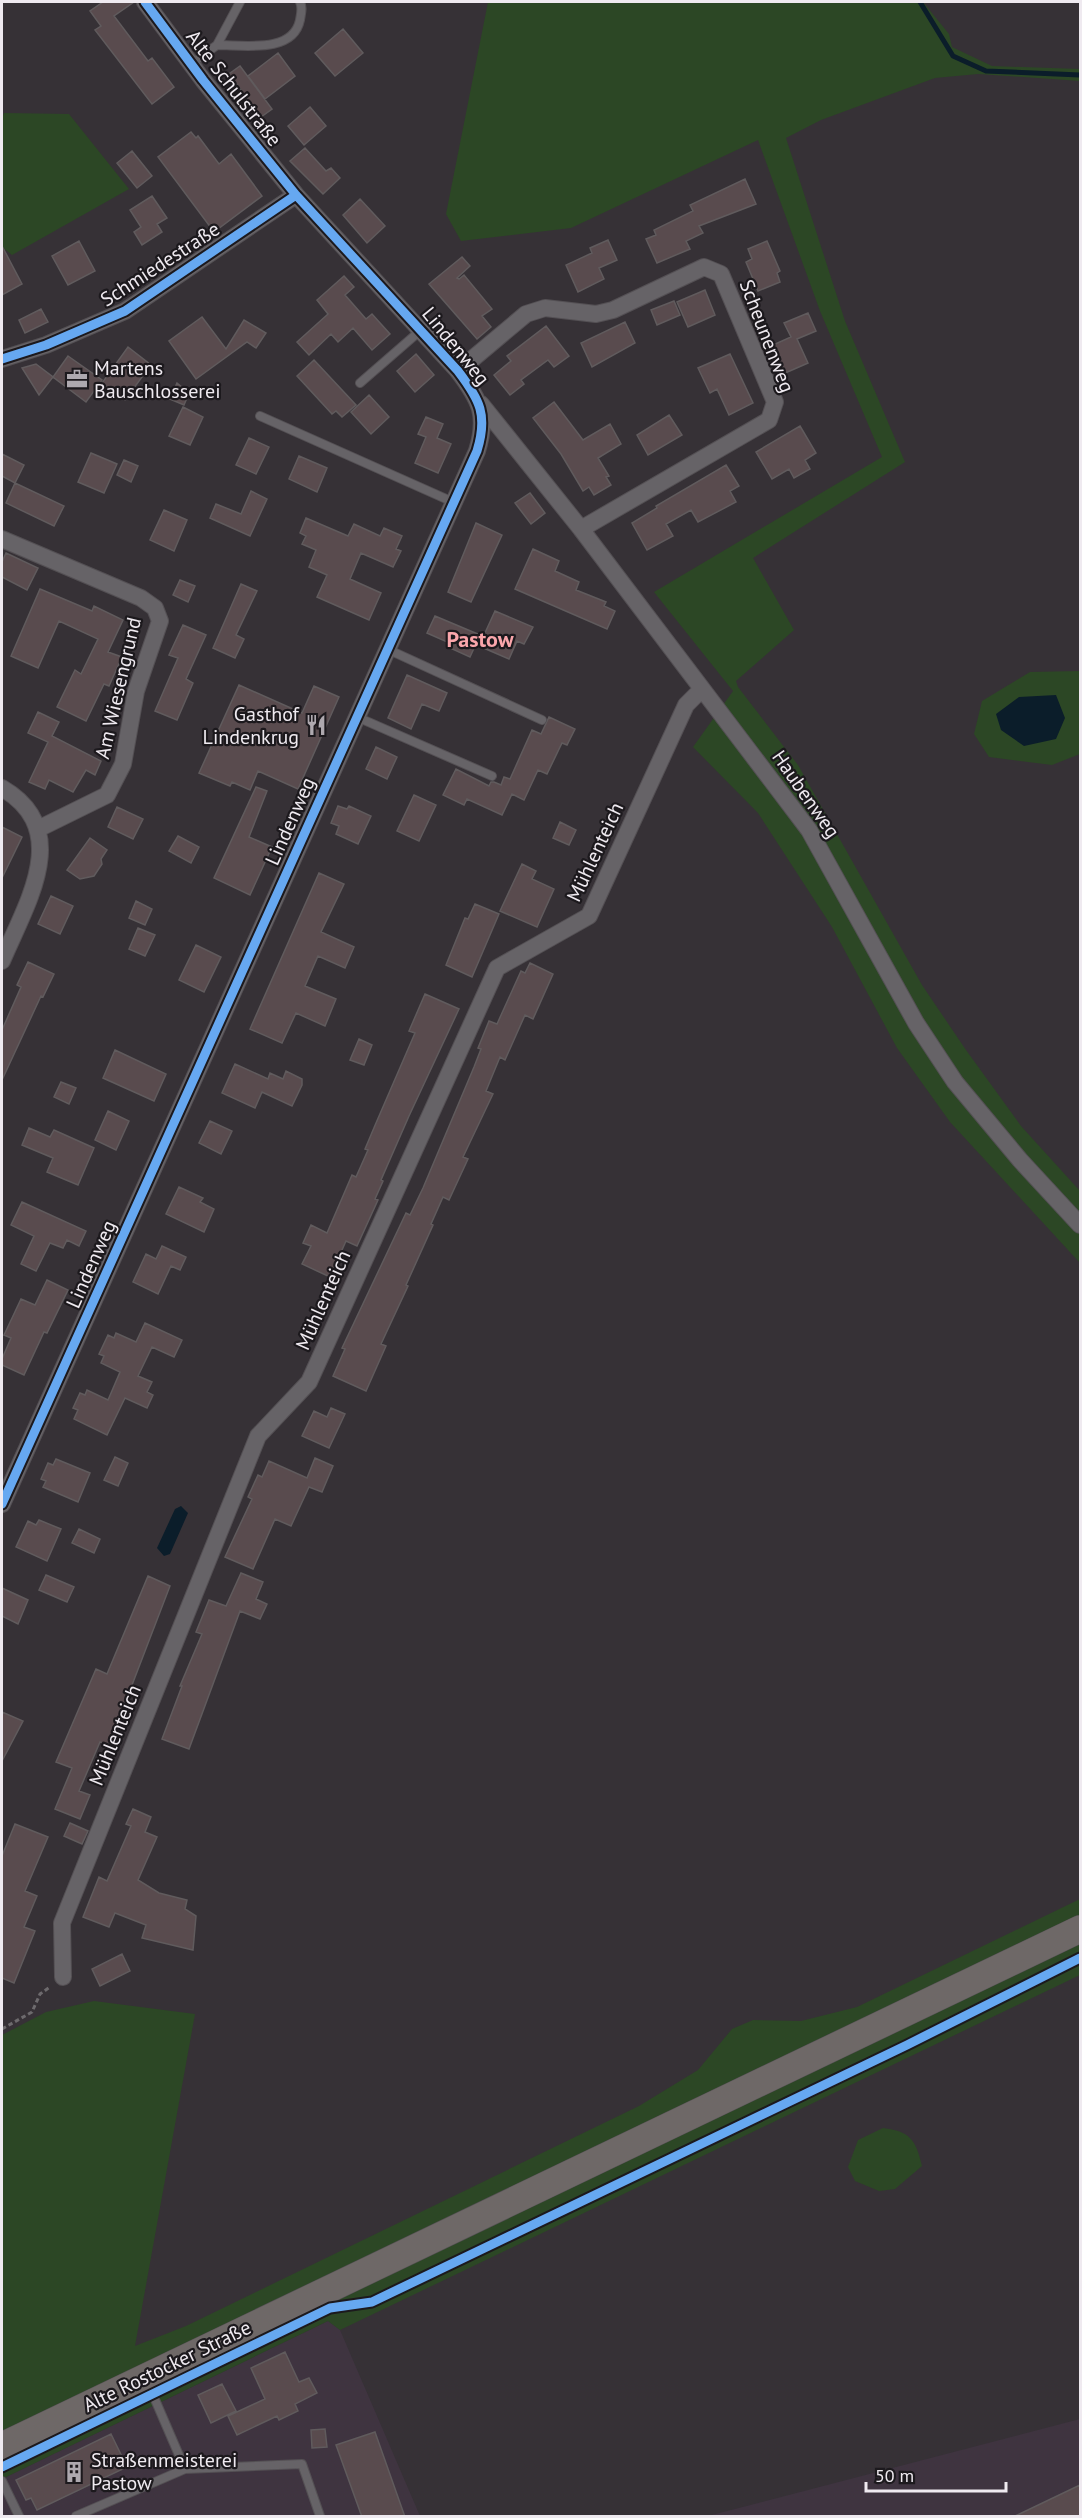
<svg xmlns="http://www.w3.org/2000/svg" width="1082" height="2518" font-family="'PT Sans',sans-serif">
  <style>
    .built { fill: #3f3440 }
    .green { fill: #2c4725 }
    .water { fill: #0b1d2a }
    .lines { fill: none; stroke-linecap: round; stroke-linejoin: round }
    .stream { stroke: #0b1d2a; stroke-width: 5 }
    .building { fill: #594b4e; stroke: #605b5d; stroke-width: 1.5 }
    .service-casing { stroke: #545054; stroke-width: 10 }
    .minor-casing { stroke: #545054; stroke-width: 18 }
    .primary-casing { stroke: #545054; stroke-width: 28 }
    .path { stroke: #6d6a6d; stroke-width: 3; stroke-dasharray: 4.5 3; stroke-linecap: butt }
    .service { stroke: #666367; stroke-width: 8 }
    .minor { stroke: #666367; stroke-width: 16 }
    .primary { stroke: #6e6867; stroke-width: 27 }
    .cycleway-casing { stroke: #1c191d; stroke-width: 13 }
    .cycleway { stroke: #66a8f1; stroke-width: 9 }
    .labels { text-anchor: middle; stroke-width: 4.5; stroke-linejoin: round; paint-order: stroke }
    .street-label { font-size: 20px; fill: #efeaf0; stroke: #1c191d }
    .poi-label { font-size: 20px; fill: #efeaf0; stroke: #1c191d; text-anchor: start }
    .quarter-label { font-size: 22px; font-weight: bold; fill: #faa6ab; stroke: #1c191d }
  </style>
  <rect width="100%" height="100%" fill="#363136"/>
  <path class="built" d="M328,2321L340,2330L420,2516H2V2479Z
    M1080,2419V2516H708Z"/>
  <path class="green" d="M488,2H923L949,34L952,47L992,66L1080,69V81L978,74L935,78L821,120L786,138L845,321L905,462L753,558L794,630L736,681L738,687L798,765L922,985L966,1050L1021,1126L1080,1191V1263L950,1122L897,1048L832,927L758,813L693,747L733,691L654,592L882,457L820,311L758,140L571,228L461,241L446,214Z
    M4,113L69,114L129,189L12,255L2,247V118Z
    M1080,671V754L1052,765L989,757L974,734L982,701L1030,672Z
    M1080,1899V1975L340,2330L328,2321L2,2479V2035L46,2012L94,2001L195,2014L135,2346L186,2326L639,2106L698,2070L732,2029L753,2020L801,2021L857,2007Z
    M883,2128C910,2131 916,2140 922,2166L895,2189L879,2191L855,2181L848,2167L858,2140Z"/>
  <path class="water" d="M1056,695L1065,718L1056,739L1024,746L1001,730L996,714L1019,697Z
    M181,1506L188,1513L170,1554L164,1556L157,1548L175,1509Z"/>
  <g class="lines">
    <path class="stream" d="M920,2L953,56L986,71L1080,75"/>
  </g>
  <path class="building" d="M103,2H134L114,16L148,61L152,58L174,87L152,104L95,30L101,26L90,11Z
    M343,29L363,53L335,76L315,53Z
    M278,53L295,76L265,99L248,76Z
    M240,66L272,109L261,117L229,74Z
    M310,107L326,126L304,145L288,126Z
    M191,132L196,138L198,136L219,164L231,154L262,196L214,232L158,157Z
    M305,148L326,171L331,168L340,178L323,194L290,161Z
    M132,151L152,176L137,188L117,163Z
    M745,179L756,204L699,226L703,233L686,241L690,249L657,263L646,239L656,235L654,230L693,211L690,205Z
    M152,196L167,218L157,224L162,232L142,245L134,232L141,227L130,210Z
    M360,199L385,226L367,243L343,215Z
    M608,240L617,260L599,268L604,279L578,292L566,265L592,253L590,248Z
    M79,241L95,271L68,285L52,256Z
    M767,241L780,271L777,273L780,282L758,291L746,262L752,259L748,249Z
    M2,246L22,284L2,295Z
    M462,257L470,266L457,278L459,279L464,275L492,309L482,316L491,327L477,339L429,284Z
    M344,276L354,287L345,295L366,319L372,314L390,334L372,350L353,328L338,342L331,334L309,355L297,342L328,314L317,300Z
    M705,290L715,315L688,327L677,302Z
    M674,301L680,315L657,325L651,310Z
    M41,309L48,322L25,333L19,320Z
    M808,313L816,331L797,339L808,363L783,374L771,346L791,337L784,323Z
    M202,317L226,349L244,320L266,333L256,348L247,342L196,379L169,341Z
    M625,322L635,343L592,367L581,343Z
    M546,326L569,356L554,367L548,360L521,380L524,384L510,395L494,375L511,361L507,356Z
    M128,347L151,365L125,400L102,383Z
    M416,354L434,375L415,392L397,371Z
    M730,354L753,403L729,415L717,389L710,393L698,368Z
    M68,356L102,380L86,402L53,377Z
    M314,360L356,405L342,417L336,411L332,414L297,376Z
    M36,364L53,377L39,395L22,368Z
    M177,383L189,393L184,405L170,399Z
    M369,395L389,417L371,434L351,412Z
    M554,402L583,440L610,424L621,444L598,458L609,476L606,477L611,485L594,495L589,487L583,491L561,454L533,418Z
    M183,407L203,417L190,445L169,436Z
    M669,415L682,435L648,455L637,435Z
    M426,417L443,424L437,438L451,444L438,473L415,463L426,437L418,434Z
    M800,426L816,453L805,460L810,469L794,478L789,469L772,479L756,452Z
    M249,438L269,447L256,474L236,465Z
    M91,453L117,464L104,493L78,482Z
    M2,454L24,465L15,483L2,476Z
    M299,456L327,468L317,492L289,479Z
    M124,460L138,466L131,482L117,475Z
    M726,465L739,486L730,491L736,502L698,522L691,510L666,524L673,536L647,550L632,523L657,508L656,506Z
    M15,483L64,506L54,526L6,503Z
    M251,491L267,499L250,536L210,518L216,504L241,514Z
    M530,493L545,513L531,524L515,503Z
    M164,510L187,520L174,551L150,540Z
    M306,518L348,536L354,524L380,536L384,528L402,536L396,549L401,551L393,567L361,553L350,579L381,593L369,620L317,597L327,575L309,567L316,550L302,544L306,536L300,533Z
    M476,523L502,535L471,602L448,592Z
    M533,549L559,561L555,571L579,582L576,590L606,602L604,606L615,611L607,629L515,589Z
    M6,553L38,568L27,590L2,577V562Z
    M180,580L195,586L188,602L173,595Z
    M241,584L257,591L236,635L244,639L235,658L213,648Z
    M40,589L92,611L94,606L123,620L108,652L122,657L109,686L104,684L86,721L57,707L75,670L81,674L98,639L59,621L38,668L11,656Z
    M495,611L533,627L524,644L517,641L509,659L479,646Z
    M435,616L480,635L470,657L450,648L452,644L427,633Z
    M183,625L206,635L186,679L193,683L177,720L155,711L178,658L169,655Z
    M407,675L447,693L439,711L422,704L411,729L388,718Z
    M239,685L302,713L314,686L339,697L298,789L258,771L250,790L232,782L230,786L199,773Z
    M38,712L59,722L52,736L101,761L95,775L86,770L73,792L49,780L45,789L29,782L48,742L28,733Z
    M549,717L575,729L567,745L562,743L547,774L538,770L524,800L512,794L502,815L467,799L464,805L443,795L456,769L489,786L491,782H494L501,785L504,777L510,779L532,730L541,734Z
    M376,747L397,757L387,779L366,769Z
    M256,787L267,791L249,837L272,847L250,895L214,878Z
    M414,795L436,805L419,841L397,831Z
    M338,806L347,809L349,806L371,816L358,844L336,834L339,826L331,823Z
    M117,807L143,819L133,839L108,827Z
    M560,822L576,830L569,845L553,838Z
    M2,827L22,837L2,878Z
    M178,836L199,847L191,863L169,851Z
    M90,838L107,850L101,859L102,864L94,876L80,879L67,870Z
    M522,864L536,871L532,879L554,889L537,927L500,911Z
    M319,873L344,884L321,932L354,947L345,968L318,956L305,986L336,999L325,1026L296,1013L282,1043L250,1029Z
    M51,896L73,906L60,934L38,924Z
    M136,901L152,909L145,925L129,918Z
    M475,904L499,914L472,977L446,965L465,918L468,919Z
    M138,928L155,935L145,956L129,949Z
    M196,945L221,957L204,992L179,980Z
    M28,962L54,974L43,997L41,996L2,1080V1030L21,987L17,985Z
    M530,963L553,974L533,1019L525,1015L505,1060L500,1057L486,1091L493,1094L463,1157L468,1159L449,1200L443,1197L431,1224L433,1225L406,1285L408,1286L381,1344L386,1346L366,1391L333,1376L345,1349L342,1348L406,1213L410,1215L423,1188L474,1067L481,1049L478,1048L489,1021L497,1024L521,971L525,973Z
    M425,994L459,1009L409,1116L381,1180L383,1181L375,1199L378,1200L357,1246L346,1241L330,1277L302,1264L311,1246L303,1243L311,1225L327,1233L352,1175L356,1177L368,1150L365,1149L376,1123L415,1033L409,1031Z
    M359,1039L372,1045L364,1065L350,1060Z
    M115,1050L166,1074L154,1101L103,1078Z
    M235,1064L268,1079L270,1073L283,1079L286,1071L302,1079V1085L292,1106L262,1092L255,1108L222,1093Z
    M61,1082L76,1088L69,1104L54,1097Z
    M108,1111L129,1121L116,1150L95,1140Z
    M210,1121L232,1131L221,1154L199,1143Z
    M29,1128L50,1137L54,1130L94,1148L78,1185L47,1172L53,1158L22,1145Z
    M179,1187L203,1198L200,1202L214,1209L204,1232L166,1214Z
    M22,1202L86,1231L79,1246L67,1240L63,1248L50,1243L36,1271L21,1264L34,1236L11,1225Z
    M162,1246L186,1257L180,1270L171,1266L158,1294L133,1282L146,1254L156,1259Z
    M47,1280L68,1290L47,1333L44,1332L24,1375L2,1365V1359L11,1338L4,1335L21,1299L35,1305Z
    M145,1323L182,1340L174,1357L152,1347L138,1376L152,1382L147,1392L153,1395L147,1408L125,1398L107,1435L74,1419L78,1410L73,1408L80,1393L85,1395L87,1390L108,1400L120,1372L101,1363L104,1356L99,1354L108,1335L114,1338L116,1333L136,1342Z
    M331,1408L345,1414L329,1448L302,1436L314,1411L327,1417Z
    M115,1457L128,1463L118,1486L104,1480Z
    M315,1458L333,1466L322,1492L309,1487L291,1526L275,1519L253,1569L225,1557L252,1499L248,1497L258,1475L262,1477L269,1461L307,1478Z
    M56,1459L90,1473L78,1502L43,1487L46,1481L41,1479L48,1463L53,1465Z
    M39,1520L61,1529L47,1561L16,1547L28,1521L36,1525Z
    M79,1529L100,1539L94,1553L72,1543Z
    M241,1573L263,1582L256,1599L267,1604L260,1619L240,1611L189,1749L162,1739L182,1686H180L202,1634L196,1632L209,1600L226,1606Z
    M46,1575L74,1587L67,1602L39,1590Z
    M148,1576L170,1586L109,1745L100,1742L79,1791L90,1795L80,1819L55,1809L72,1768L56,1762L96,1669L107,1674Z
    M2,1588L28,1600L18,1624L2,1616Z
    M2,1712L23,1721L2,1761Z
    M133,1809L151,1817L145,1832L157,1837L138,1880L159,1893L187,1900L185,1909L196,1916L193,1950L142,1938L146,1925L115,1913L109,1927L83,1917L99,1877L107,1881L131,1826L126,1824Z
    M70,1823L88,1831L82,1844L64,1836Z
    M15,1824L48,1837L25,1891L37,1896L24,1927L35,1931L14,1983L2,1978V1856Z
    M122,1954L130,1971L100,1986L92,1969Z
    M285,2352L299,2382L309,2378L317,2393L295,2404L298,2411L279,2420L277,2416L237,2435L228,2416L265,2399L251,2368Z
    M222,2384L236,2411L211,2423L198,2395Z
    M325,2429L327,2447L312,2448L311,2430Z
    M375,2432L405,2517H362L336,2445Z
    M111,2434L127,2467L37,2510L31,2498L26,2500L16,2480Z
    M1080,2485V2517H1013Z"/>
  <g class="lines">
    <defs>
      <path id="service" d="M217,45C243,45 293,54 300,20C301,13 303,8 300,2
        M191,64L217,45L240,2
        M360,383L421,330
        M260,416L453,502
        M387,649L542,720
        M357,717L492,776
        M147,2381L185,2469
        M2,2481L19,2516
        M76,2516L185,2469L302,2464L320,2516"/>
      <path id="minor" d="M2,359L46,345L125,311L296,195
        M458,371L526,314L545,308L596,314L613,310L704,267L721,274L775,402L769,420L581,529
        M481,404L581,529L809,830L916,1023L955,1082L1020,1160L1080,1225
        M2,539L141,598L155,608L160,621L136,691L123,764L107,795L38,829
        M2,788C74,830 26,904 2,961
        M2,1504L477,451C488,415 480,400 458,371L296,195L203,80L145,2
        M63,1977L62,1923L258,1436L309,1382L497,968L589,916L686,705L702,689"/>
      <path id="primary" d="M2,2446L1080,1929"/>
    </defs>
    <use href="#service" class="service-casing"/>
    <use href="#minor" class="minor-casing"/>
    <use href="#primary" class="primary-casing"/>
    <path class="path" d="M2,2029L32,2012L40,1994L50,1987"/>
    <use href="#service" class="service"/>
    <use href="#minor" class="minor"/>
    <use href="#primary" class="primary"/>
    <defs>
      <path id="cycleway" d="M2,359L46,345L125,311L296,195
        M2,1504L477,451C488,415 480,400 458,371L296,195L203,80L145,2
        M2,2467L330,2308L372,2302L907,2045L1080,1958"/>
    </defs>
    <use href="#cycleway" class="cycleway-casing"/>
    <use href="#cycleway" class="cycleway"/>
  </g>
  <defs>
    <symbol id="office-bare" viewBox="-9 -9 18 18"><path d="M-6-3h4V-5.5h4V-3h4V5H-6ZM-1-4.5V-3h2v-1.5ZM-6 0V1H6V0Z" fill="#aea9af" stroke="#1c191d" stroke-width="2.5" paint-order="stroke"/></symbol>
    <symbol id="restaurant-bare" viewBox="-9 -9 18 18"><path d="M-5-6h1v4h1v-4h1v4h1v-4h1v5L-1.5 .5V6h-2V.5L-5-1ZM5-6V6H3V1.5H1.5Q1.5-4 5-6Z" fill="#aea9af" stroke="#1c191d" stroke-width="2.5" paint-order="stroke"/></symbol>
    <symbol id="building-bare" viewBox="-9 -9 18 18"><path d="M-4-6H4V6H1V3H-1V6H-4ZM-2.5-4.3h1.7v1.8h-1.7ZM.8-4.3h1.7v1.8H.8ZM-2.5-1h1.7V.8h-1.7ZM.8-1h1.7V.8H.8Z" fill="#aea9af" stroke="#1c191d" stroke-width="2.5" paint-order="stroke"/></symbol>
  </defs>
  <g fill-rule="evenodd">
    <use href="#office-bare" x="62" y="364" width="30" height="30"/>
    <use href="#restaurant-bare" x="301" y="710" width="30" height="30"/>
    <use href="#building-bare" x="59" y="2457" width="30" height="30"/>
  </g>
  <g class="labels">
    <g class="street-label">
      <text transform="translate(234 88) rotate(52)" y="7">Alte Schulstraße</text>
      <text transform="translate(160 264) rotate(-33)" y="7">Schmiedestraße</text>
      <text transform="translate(767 336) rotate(69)" y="7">Scheunenweg</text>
      <text transform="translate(456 346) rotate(51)" y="7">Lindenweg</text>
      <text transform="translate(118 688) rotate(-77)" y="7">Am Wiesengrund</text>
      <text transform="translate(806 794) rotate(55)" y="7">Haubenweg</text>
      <text transform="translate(290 821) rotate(-66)" y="7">Lindenweg</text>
      <text transform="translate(595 852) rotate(-65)" y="7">Mühlenteich</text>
      <text transform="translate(91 1264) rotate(-66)" y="7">Lindenweg</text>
      <text transform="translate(323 1300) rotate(-66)" y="7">Mühlenteich</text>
      <text transform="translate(115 1735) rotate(-68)" y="7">Mühlenteich</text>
      <text transform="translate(167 2366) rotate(-26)" y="7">Alte Rostocker Straße</text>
    </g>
    <g class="poi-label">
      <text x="94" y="375">Martens<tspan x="94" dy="23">Bauschlosserei</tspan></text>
      <text x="299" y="721" text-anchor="end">Gasthof<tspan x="299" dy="23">Lindenkrug</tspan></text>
      <text x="91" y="2467">Straßenmeisterei<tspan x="91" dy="23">Pastow</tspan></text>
    </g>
    <g class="quarter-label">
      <text x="480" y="647">Pastow</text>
    </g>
  </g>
  <rect width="1082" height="2518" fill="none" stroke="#efeaf0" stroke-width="6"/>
  <path d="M866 2482v9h140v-9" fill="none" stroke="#efeaf0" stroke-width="3"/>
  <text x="875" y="2482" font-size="18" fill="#efeaf0" stroke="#1c191d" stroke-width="4.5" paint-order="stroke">50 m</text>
</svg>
